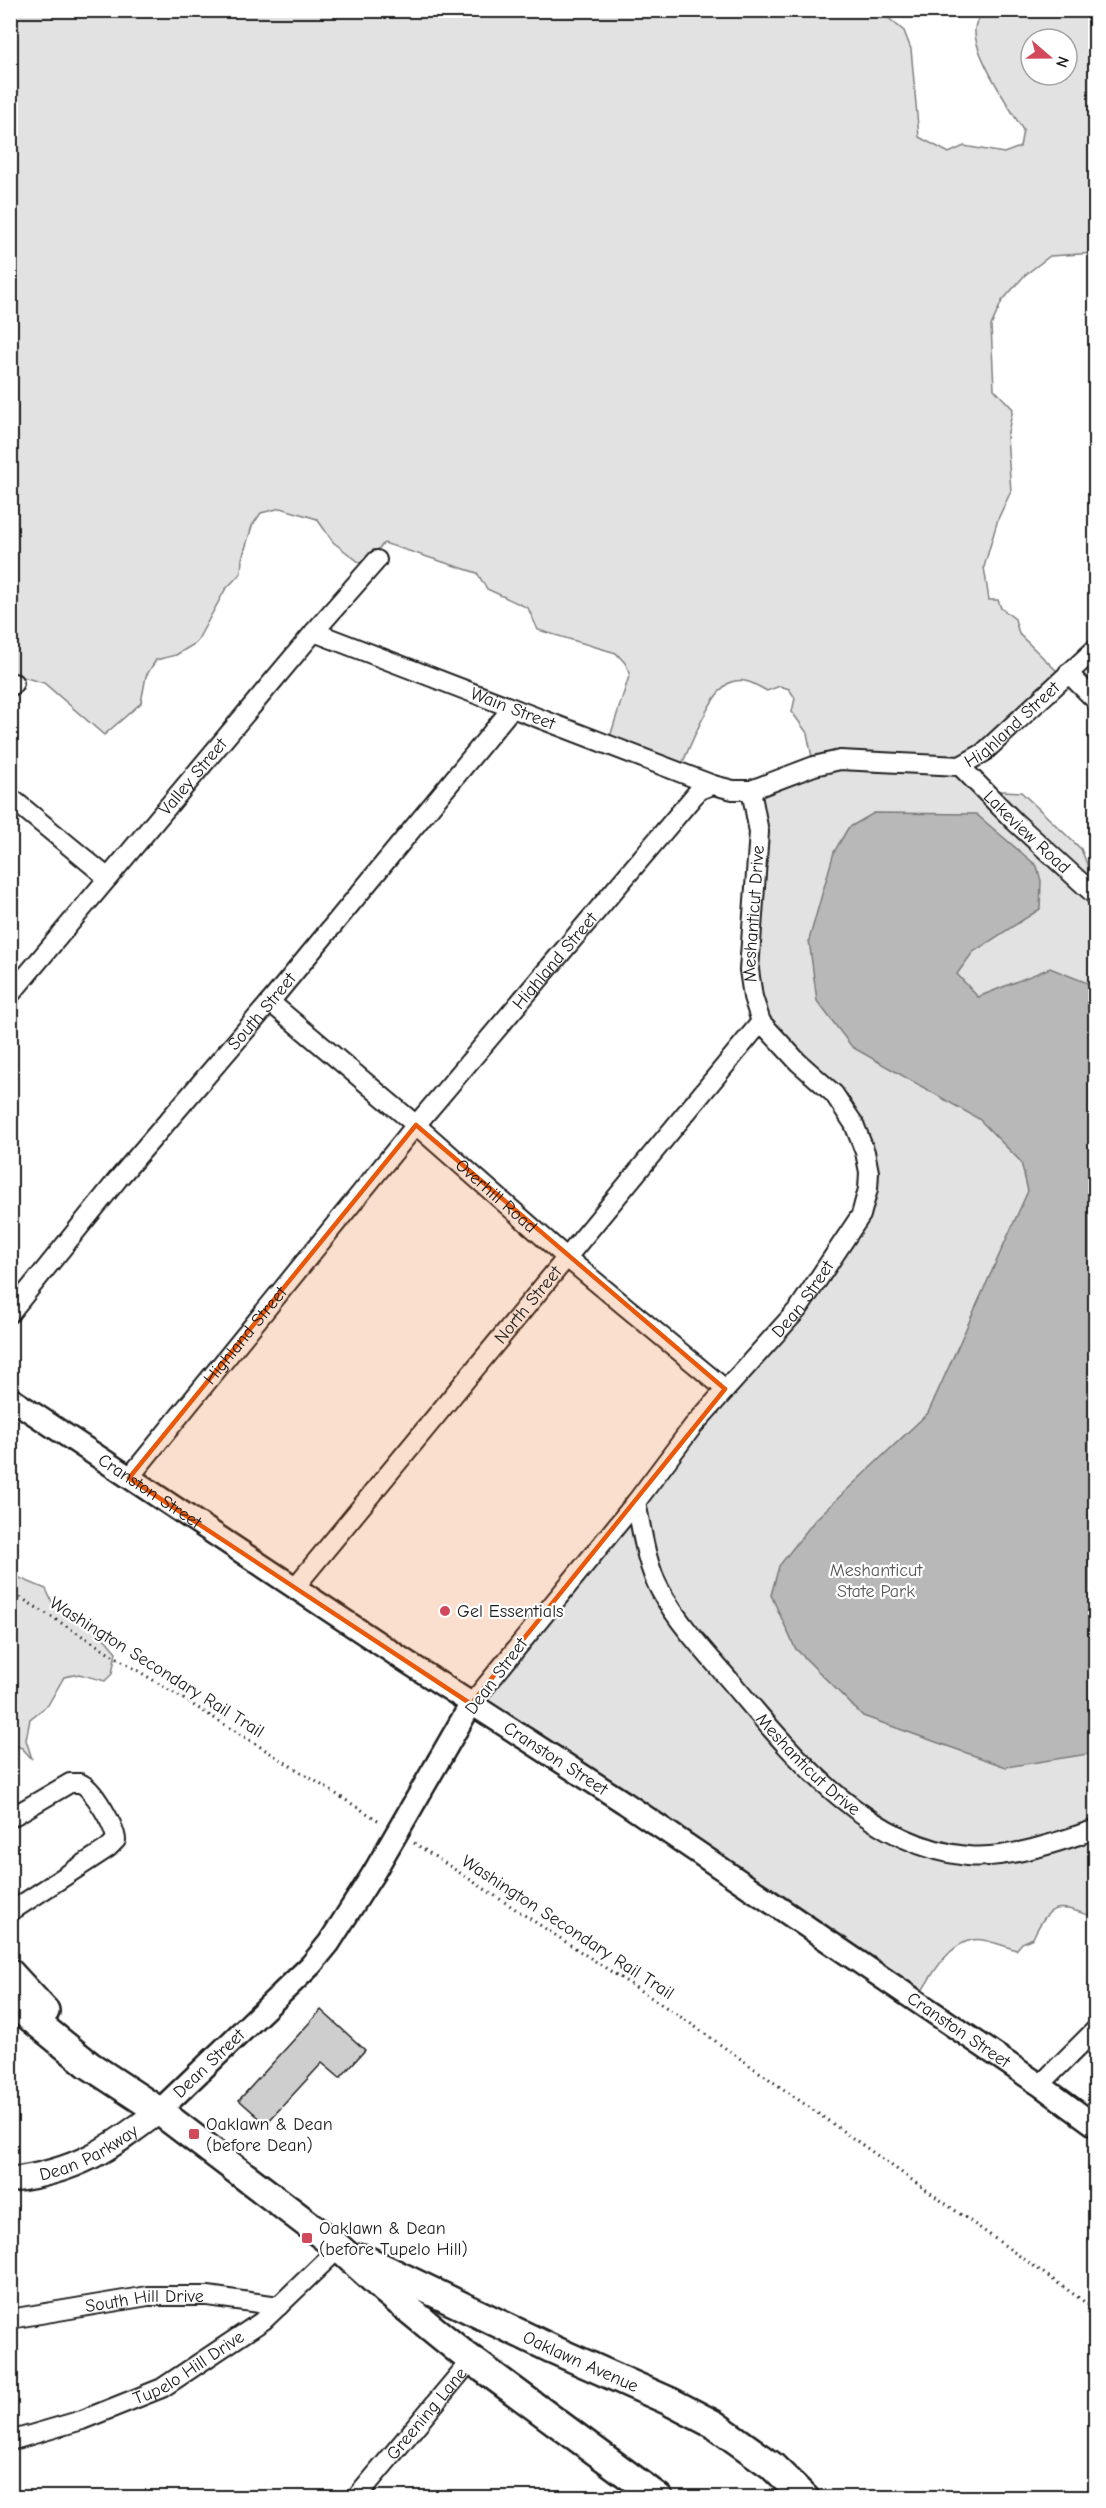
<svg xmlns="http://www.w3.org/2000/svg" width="1106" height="2508" font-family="'Comic Neue',sans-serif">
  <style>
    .green { fill: #e2e2e2; stroke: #7f7f7f; stroke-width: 1.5; fill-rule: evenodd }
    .water { fill: #b8b8b8; stroke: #7a7a7a; stroke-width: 1.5 }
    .building { fill: #cecece; stroke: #1c1c1c; stroke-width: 1.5 }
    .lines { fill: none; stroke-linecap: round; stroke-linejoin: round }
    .minor-casing { stroke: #1c1c1c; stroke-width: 22 }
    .tertiary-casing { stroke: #1c1c1c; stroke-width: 26 }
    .secondary-casing { stroke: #1c1c1c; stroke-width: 28 }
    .primary-casing { stroke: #1c1c1c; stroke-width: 32 }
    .path { stroke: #1c1c1c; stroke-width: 3; stroke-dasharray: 1.5 4.5; stroke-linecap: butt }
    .minor { stroke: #fff; stroke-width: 18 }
    .tertiary { stroke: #fff; stroke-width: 21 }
    .secondary { stroke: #fff; stroke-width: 24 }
    .primary { stroke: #fff; stroke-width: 27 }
    .tertiary-bridge-casing { stroke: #1c1c1c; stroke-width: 26; stroke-linecap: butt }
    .tertiary-bridge { stroke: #fff; stroke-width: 21 }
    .marked { fill: #e8590c; fill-opacity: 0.2; stroke: #e8590c; stroke-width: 4.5; stroke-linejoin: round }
    .poi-dot { fill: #d1495b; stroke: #fff; stroke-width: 2 }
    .labels { text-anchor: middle; stroke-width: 4.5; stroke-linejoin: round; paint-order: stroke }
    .street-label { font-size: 18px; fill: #1c1c1c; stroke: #fff }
    .park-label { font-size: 18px; fill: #575757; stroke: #fff }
    .poi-label { font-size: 18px; fill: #1c1c1c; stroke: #fff; text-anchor: start }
  </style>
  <rect width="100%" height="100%" fill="#fff"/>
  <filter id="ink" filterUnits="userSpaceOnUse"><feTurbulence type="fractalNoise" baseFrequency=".0167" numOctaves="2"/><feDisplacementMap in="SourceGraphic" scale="12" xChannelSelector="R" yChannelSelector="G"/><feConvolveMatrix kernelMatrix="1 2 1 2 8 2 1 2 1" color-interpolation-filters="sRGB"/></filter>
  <g filter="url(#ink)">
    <path class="green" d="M11,11H880L904,31L911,49L919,137L949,153L964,146L1004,153L1020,147L1023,130C1010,108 973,53 975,30C975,21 980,16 987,11H1095V253L1050,256L1025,275L1002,301L991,326L994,389L1013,409L1007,437L1011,491L998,519L984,567L989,600H998L1001,608L1015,619L1019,634L1064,678L967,765L985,790L1021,792L1081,849L1095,884V1917C1059,1906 1051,1899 1033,1938L1022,1943L1016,1950C1005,1946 994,1942 983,1940C951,1935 930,1978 916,2001L478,1709L861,1218L863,1141L769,1030L755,997L753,793L813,762L807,733L792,712L795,698L789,689L780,686L767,691C756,685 744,677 731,682C710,691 689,750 679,771L608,743L630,673L625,663L616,653L538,630L528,608L487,589L477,573L384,543L364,564L359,562L333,542L317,519L281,508L261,513L252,526L242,559L241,573L225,590L196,643L176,655L156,660L146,676L141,703L104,735L44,683L19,676L11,681ZM1031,39H1067V75H1031Z
      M10,1574L46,1589L53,1604L93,1625L116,1652L112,1674L105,1681L79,1674L64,1677L48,1705L30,1719L26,1740L32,1759L22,1748L11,1744Z"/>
    <path class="water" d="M874,813L976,814L1037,866L1041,881L1040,909L973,952L957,974L978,997L1050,968L1095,986L1096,1752L1088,1754L1006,1767L863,1716L795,1648L771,1595L779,1566L815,1520L928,1413L1028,1191L1021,1162L979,1119L852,1047L817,1001L809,940L834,852L848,828Z"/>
    <path class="building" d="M321,2010L365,2050L340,2078L322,2063L266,2124L239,2100Z"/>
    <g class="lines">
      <defs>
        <g id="minor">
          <path id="s1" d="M314,632L713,785"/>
          <path d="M1068,673L1096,701"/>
          <path d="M10,687L14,683"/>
          <path id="s2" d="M960,766L1014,821L1096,896"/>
          <path d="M10,797L108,878"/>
          <path id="s3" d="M10,995L314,632L377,560"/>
          <path id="s4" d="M270,1002L416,1125L567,1258L725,1389"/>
          <path id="s5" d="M10,1313L118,1179L270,1002L512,708"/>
          <path id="s6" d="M129,1478L416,1125L699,790L713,785L733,790H751L814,766L840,760L960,766L983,753L1096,648"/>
          <path id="s7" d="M636,1502C642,1531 646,1564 660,1590C678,1623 707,1654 732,1683C794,1756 865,1845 967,1856C1006,1860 1059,1842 1096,1829"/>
          <path id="s8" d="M295,1587L761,1022"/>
          <path id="s9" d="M471,1704L636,1502L693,1426L799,1308L861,1215L868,1189L869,1172L865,1152L854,1124L834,1094L798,1062L761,1022L753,997L749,970L759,832L751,790"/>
          <path d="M10,1818L70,1783C71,1783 79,1783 80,1783C93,1787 115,1827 116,1840L108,1848L10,1912"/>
          <path d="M1040,2085L1096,2029"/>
          <path id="s10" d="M10,2319L148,2296H208L279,2306"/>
          <path id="s11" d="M10,2441L82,2420L162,2388L264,2320L339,2248"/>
          <path id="s12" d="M356,2498L472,2359"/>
        </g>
        <g id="tertiary">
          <path id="s13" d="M10,1398L404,1660L625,1803L1040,2085L1096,2126"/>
          <path d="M439,1760L471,1704"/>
          <path id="s14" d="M159,2111L311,1965L329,1943L373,1874"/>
        </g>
        <g id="secondary">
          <path id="s15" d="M10,2180C76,2172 108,2150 159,2111"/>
        </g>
        <g id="primary">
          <path d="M10,1973L45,2011"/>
          <path d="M10,2001L89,2065L159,2111L339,2248L385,2290L461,2352L659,2498"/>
          <path id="s16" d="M362,2258L552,2349L669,2401L715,2425L771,2465L805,2498"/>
        </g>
      </defs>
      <use href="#minor" class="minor-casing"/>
      <use href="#tertiary" class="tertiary-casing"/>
      <use href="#secondary" class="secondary-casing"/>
      <use href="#primary" class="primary-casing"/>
      <path class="path" d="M10,1591L381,1822
        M414,1843L687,2021L1096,2310"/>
      <use href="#minor" class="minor"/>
      <use href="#tertiary" class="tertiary"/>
      <use href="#secondary" class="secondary"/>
      <use href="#primary" class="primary"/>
      <defs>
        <path id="tertiary-bridge" d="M373,1874L439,1760"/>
      </defs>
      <use href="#tertiary-bridge" class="tertiary-bridge-casing"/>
      <use href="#tertiary-bridge" class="tertiary-bridge"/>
    </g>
  </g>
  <path class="marked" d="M416,1125L725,1389L471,1704L129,1478Z"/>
  <g class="poi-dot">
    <circle cx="445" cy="1611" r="6"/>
    <rect x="188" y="2128" width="12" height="12" rx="3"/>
    <rect x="301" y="2232" width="12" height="12" rx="3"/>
  </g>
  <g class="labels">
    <g class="street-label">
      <text dy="6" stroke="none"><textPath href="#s1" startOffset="213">Wain Street</textPath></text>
      <text dy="6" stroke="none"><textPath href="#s6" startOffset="1228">Highland Street</textPath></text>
      <text dy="6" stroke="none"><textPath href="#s3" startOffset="285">Valley Street</textPath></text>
      <text dy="6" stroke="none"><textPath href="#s2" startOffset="94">Lakeview Road</textPath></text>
      <text dy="6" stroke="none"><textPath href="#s9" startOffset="969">Meshanticut Drive</textPath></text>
      <text dy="6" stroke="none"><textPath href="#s6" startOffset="670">Highland Street</textPath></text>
      <text dy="6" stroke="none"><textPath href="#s5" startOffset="393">South Street</textPath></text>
      <text dy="6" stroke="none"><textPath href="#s4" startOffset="298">Overhill Road</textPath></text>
      <text dy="6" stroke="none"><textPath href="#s9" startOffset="524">Dean Street</textPath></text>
      <text dy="6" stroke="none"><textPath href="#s8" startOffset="366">North Street</textPath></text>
      <text dy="6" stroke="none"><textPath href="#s6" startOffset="184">Highland Street</textPath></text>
      <text dy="6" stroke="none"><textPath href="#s13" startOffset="168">Cranston Street</textPath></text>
      <text transform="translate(157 1667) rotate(32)" y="6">Washington Secondary Rail Trail</text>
      <text transform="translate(496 1676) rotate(-53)" y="6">Dean Street</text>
      <text dy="6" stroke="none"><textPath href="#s13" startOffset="654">Cranston Street</textPath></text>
      <text dy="6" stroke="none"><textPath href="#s7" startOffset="321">Meshanticut Drive</textPath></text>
      <text transform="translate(568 1927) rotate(33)" y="6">Washington Secondary Rail Trail</text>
      <text dy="6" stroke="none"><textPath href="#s13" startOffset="1140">Cranston Street</textPath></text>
      <text dy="6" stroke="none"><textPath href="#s14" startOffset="69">Dean Street</textPath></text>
      <text dy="6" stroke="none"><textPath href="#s15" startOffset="84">Dean Parkway</textPath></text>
      <text dy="6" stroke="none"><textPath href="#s10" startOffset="136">South Hill Drive</textPath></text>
      <text dy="6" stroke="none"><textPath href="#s16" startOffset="242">Oaklawn Avenue</textPath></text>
      <text dy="6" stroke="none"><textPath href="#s11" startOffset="194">Tupelo Hill Drive</textPath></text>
      <text dy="6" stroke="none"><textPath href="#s12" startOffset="110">Greening Lane</textPath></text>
    </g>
    <g class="park-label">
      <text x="876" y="1576">Meshanticut<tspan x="876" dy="21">State Park</tspan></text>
    </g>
    <g class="poi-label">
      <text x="457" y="1617">Gel Essentials</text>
      <text x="206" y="2130">Oaklawn &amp; Dean<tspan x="206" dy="21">(before Dean)</tspan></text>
      <text x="319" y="2234">Oaklawn &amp; Dean<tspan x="319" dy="21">(before Tupelo Hill)</tspan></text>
    </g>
  </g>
  <rect width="1106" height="2508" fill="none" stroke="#fff" stroke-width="36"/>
  <rect x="18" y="18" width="1070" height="2472" fill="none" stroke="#1c1c1c" stroke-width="2" filter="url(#ink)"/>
  <g transform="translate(1049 57) rotate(110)"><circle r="28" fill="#ffffff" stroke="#a4a4a4" stroke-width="1.5"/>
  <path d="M0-4.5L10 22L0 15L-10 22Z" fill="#d1495b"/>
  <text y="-9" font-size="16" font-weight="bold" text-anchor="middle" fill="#1c1c1c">N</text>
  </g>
</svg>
